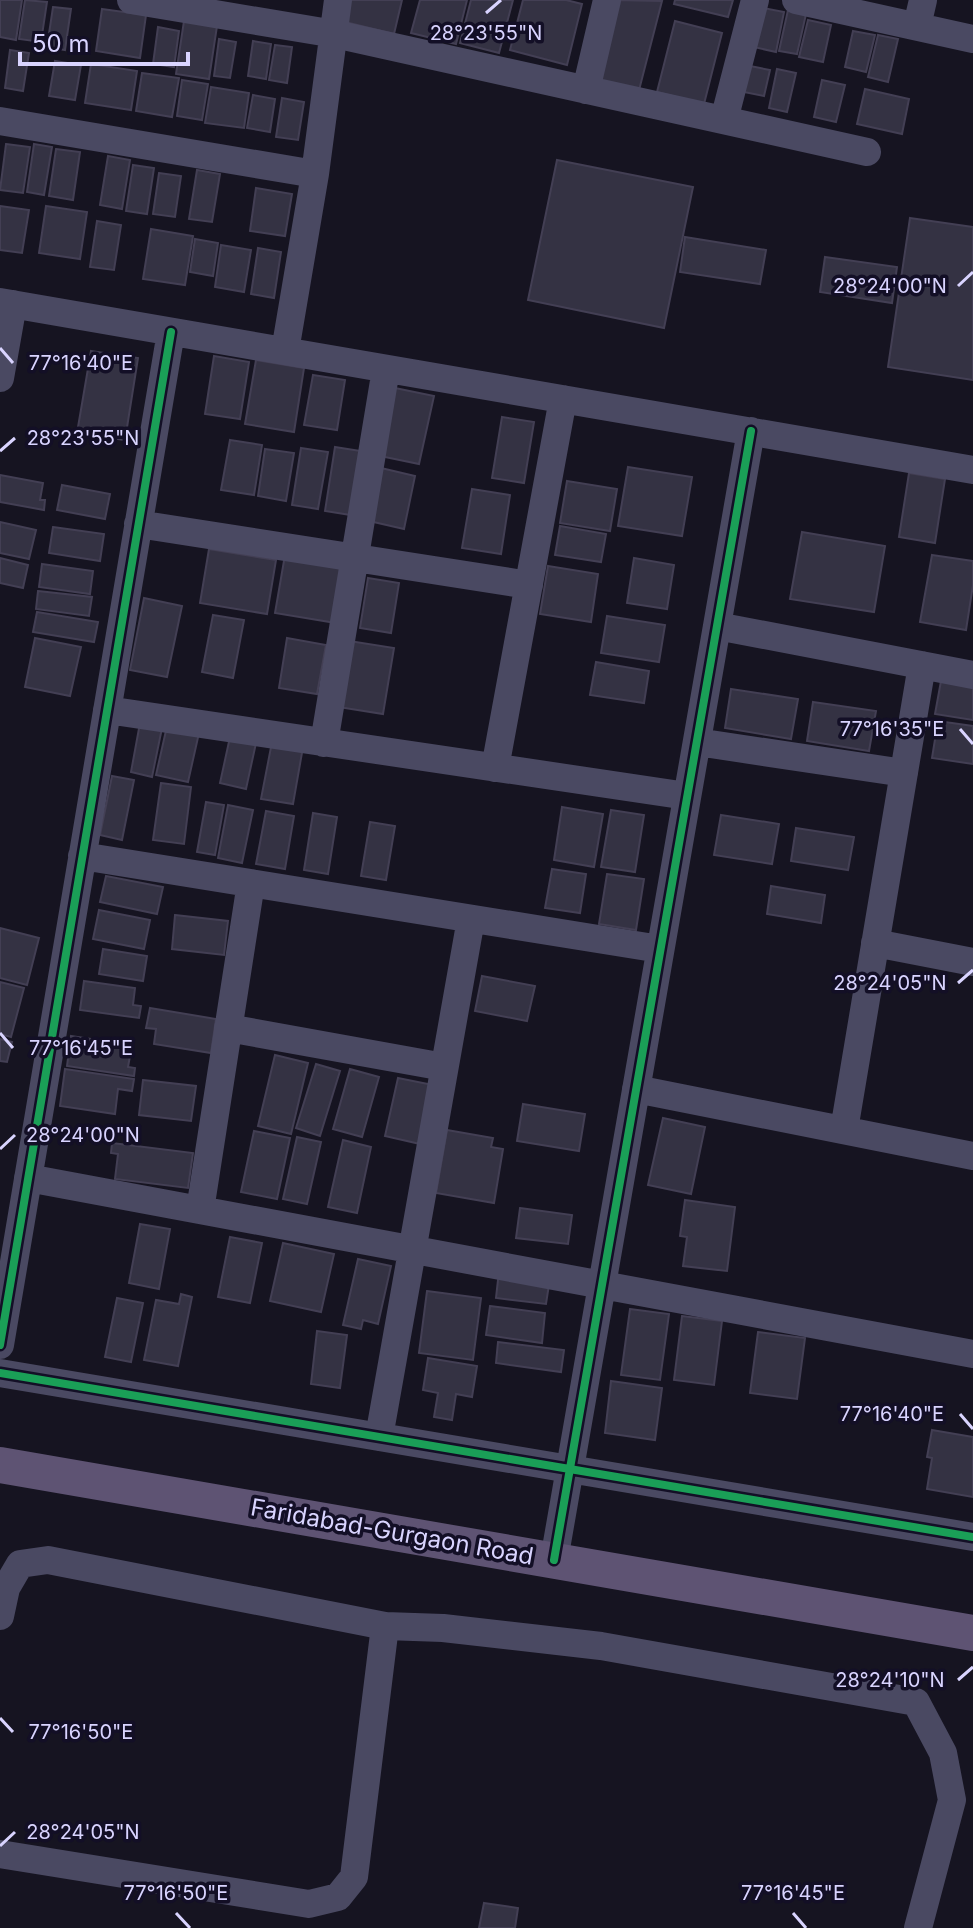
<svg xmlns="http://www.w3.org/2000/svg" width="973" height="1928" font-family="Inter,sans-serif">
  <style>
    .building { fill: #343243; stroke: #433f54; stroke-width: 2 }
    .lines { fill: none; stroke-linecap: round; stroke-linejoin: round }
    .minor { stroke: #4a4962; stroke-width: 28 }
    .major { stroke: #5e5373; stroke-width: 36 }
    .cycleway-casing { stroke: #130f26; stroke-width: 13 }
    .cycleway { stroke: #1a9f57; stroke-width: 8 }
    .ticks { fill: none; stroke: #d9d4ff; stroke-width: 3 }
    .labels { text-anchor: middle; stroke-width: 7; stroke-linejoin: round; paint-order: stroke }
    .street-label { font-size: 24px; fill: #d9d4ff; stroke: #130f26 }
    .ticks-label { font-size: 20px; text-anchor: middle; fill: #d9d4ff; stroke: #130f26; stroke-width: 7; stroke-linejoin: round; paint-order: stroke }
  </style>
  <rect width="100%" height="100%" fill="#161421"/>
  <path class="building" d="M0,0H22L16,40L0,37Z
    M25,0L47,2L41,42L19,39Z
    M346,0H402L394,34L341,21Z
    M420,0H467L456,44L411,33Z
    M471,0H513L499,53L460,43Z
    M523,0H566L582,4L567,65L510,50Z
    M614,0L662,1L638,94L593,83Z
    M675,0H733L728,17L674,4Z
    M53,7L71,9L65,50L47,47Z
    M758,7L784,12L776,52L749,46Z
    M102,9L146,15L140,58L96,51Z
    M788,10L806,14L797,54L779,51Z
    M808,20L831,25L823,62L799,57Z
    M184,21L217,26L209,79L176,74Z
    M675,21L722,33L704,104L657,92Z
    M158,27L179,31L174,67L153,64Z
    M853,31L875,35L866,72L845,67Z
    M878,35L898,39L888,82L868,77Z
    M219,39L236,42L230,78L214,76Z
    M253,41L271,44L266,79L248,76Z
    M275,45L292,47L287,83L269,80Z
    M10,50L29,53L23,91L5,88Z
    M55,61L81,65L75,100L49,96Z
    M91,64L137,71L131,110L85,103Z
    M745,65L770,70L764,96L739,91Z
    M777,69L796,73L787,112L769,108Z
    M142,73L179,78L172,117L136,111Z
    M182,80L208,84L202,120L177,116Z
    M822,80L845,85L836,122L814,117Z
    M211,87L249,93L244,128L205,123Z
    M865,89L909,99L902,134L857,124Z
    M253,95L275,99L270,132L247,128Z
    M282,98L304,102L298,140L276,137Z
    M6,144L30,147L23,193L0,190Z
    M34,144L52,147L44,195L27,192Z
    M56,149L80,152L73,200L49,196Z
    M108,156L130,160L122,209L100,205Z
    M557,160L693,187L664,328L528,300Z
    M133,165L154,168L147,214L126,211Z
    M197,170L220,174L212,222L189,219Z
    M159,173L181,176L175,217L153,214Z
    M256,188L292,194L285,236L250,231Z
    M0,206L29,210L22,253L0,250Z
    M46,206L87,212L80,259L39,253Z
    M910,218L973,227V380L888,367Z
    M97,221L121,225L114,270L90,267Z
    M151,229L193,236L185,285L143,279Z
    M685,237L766,250L760,284L680,272Z
    M195,239L218,243L213,276L190,272Z
    M221,245L251,250L244,292L215,287Z
    M258,248L281,252L274,298L251,294Z
    M825,257L897,267L892,303L820,292Z
    M91,351L138,358L125,440L77,433Z
    M214,356L249,362L240,419L205,414Z
    M256,360L304,368L294,432L245,424Z
    M313,375L345,380L337,430L304,425Z
    M395,388L434,396L419,464L380,456Z
    M502,417L534,422L524,483L492,478Z
    M230,440L262,445L254,495L221,490Z
    M335,447L367,452L357,516L325,511Z
    M301,448L328,452L318,509L292,505Z
    M265,449L294,453L286,501L258,496Z
    M628,467L692,477L682,536L618,526Z
    M381,468L415,476L404,529L369,521Z
    M909,473L945,479L935,543L899,537Z
    M0,475L43,483L40,500H45L44,510L0,502Z
    M567,481L617,489L610,531L560,523Z
    M62,485L110,494L105,519L57,510Z
    M472,489L510,495L501,554L462,548Z
    M0,522L36,530L29,559L0,553Z
    M560,526L606,534L601,562L555,555Z
    M53,527L104,534L100,561L49,553Z
    M802,532L885,546L874,612L790,599Z
    M209,549L276,560L267,614L200,603Z
    M285,555L345,564L336,623L275,613Z
    M932,555L973,561V585L966,630L920,622Z
    M0,558L28,565L23,588L0,583Z
    M634,558L674,565L667,609L627,603Z
    M42,564L93,571L90,594L39,587Z
    M548,566L598,574L591,622L540,614Z
    M368,578L399,583L391,633L360,628Z
    M38,591L92,597L89,616L36,609Z
    M144,598L182,606L167,677L130,670Z
    M37,612L98,622L94,642L33,632Z
    M213,615L244,620L233,678L202,672Z
    M607,616L665,625L659,662L601,653Z
    M35,638L81,647L70,696L25,687Z
    M287,638L326,645L317,694L279,688Z
    M343,640L394,648L383,714L332,706Z
    M596,662L649,671L644,703L590,695Z
    M941,681L973,686V720L935,714Z
    M731,689L798,699L791,739L725,728Z
    M813,702L876,711L869,751L807,741Z
    M938,721L973,726V764L932,758Z
    M140,723L162,728L152,777L131,772Z
    M167,726L199,733L188,782L156,775Z
    M230,737L256,743L246,789L220,783Z
    M272,742L303,747L293,804L261,799Z
    M112,776L134,780L122,840L100,835Z
    M161,783L191,787L184,844L153,840Z
    M206,802L224,805L215,855L197,852Z
    M228,805L253,810L242,863L218,858Z
    M562,807L603,814L594,867L554,860Z
    M611,810L644,815L635,872L601,867Z
    M266,811L294,816L285,869L256,864Z
    M313,813L337,817L328,874L304,870Z
    M721,815L779,824L772,864L714,855Z
    M370,822L395,826L386,880L361,876Z
    M796,828L854,837L848,870L791,861Z
    M552,869L586,874L580,913L545,908Z
    M607,874L644,879L636,930L599,924Z
    M106,876L163,887L157,914L100,902Z
    M771,886L825,895L821,923L767,914Z
    M99,910L150,920L144,949L93,939Z
    M175,915L228,921L224,955L172,949Z
    M0,928L39,938L27,985L0,978Z
    M103,949L147,956L143,981L99,974Z
    M482,976L535,986L527,1021L475,1011Z
    M84,981L135,988L133,1005L141,1006L139,1018L80,1010Z
    M0,982L24,988L11,1037L0,1034Z
    M150,1008L216,1019L211,1053L154,1044L156,1029L146,1028Z
    M71,1036L132,1045L128,1067L135,1068L134,1076L67,1066Z
    M0,1039L12,1042L7,1062L0,1061Z
    M275,1055L308,1063L291,1134L258,1126Z
    M316,1064L340,1071L320,1136L296,1128Z
    M65,1069L134,1079L132,1091L118,1089L115,1114L60,1106Z
    M350,1069L379,1077L362,1137L333,1129Z
    M398,1078L433,1085L420,1144L385,1136Z
    M143,1080L196,1086L191,1121L139,1115Z
    M523,1104L585,1114L579,1151L517,1141Z
    M663,1118L705,1127L691,1194L648,1185Z
    M447,1130L493,1138L491,1147L503,1149L494,1203L436,1193Z
    M254,1131L290,1138L277,1199L241,1192Z
    M297,1137L321,1142L307,1204L283,1199Z
    M343,1140L371,1147L357,1213L328,1207Z
    M112,1143L193,1153L188,1188L115,1179L118,1154L111,1153Z
    M685,1200L735,1207L727,1271L683,1266L687,1237L680,1236Z
    M520,1208L572,1215L568,1244L516,1238Z
    M140,1224L170,1229L159,1289L129,1283Z
    M230,1237L262,1243L250,1303L218,1297Z
    M283,1243L334,1254L321,1312L270,1301Z
    M358,1259L391,1266L378,1324L363,1320L361,1329L343,1325Z
    M499,1271L550,1278L546,1304L496,1298Z
    M427,1291L481,1298L473,1360L419,1353Z
    M181,1294L192,1297L178,1366L144,1360L156,1300L179,1304Z
    M117,1298L143,1303L131,1362L105,1357Z
    M490,1306L545,1313L542,1343L486,1335Z
    M630,1309L669,1314L660,1380L621,1375Z
    M682,1316L722,1321L714,1385L674,1380Z
    M317,1331L347,1335L340,1388L311,1384Z
    M758,1332L805,1338L797,1399L750,1393Z
    M498,1342L564,1350L561,1372L496,1363Z
    M428,1358L477,1366L472,1397L456,1394L452,1420L434,1417L438,1393L423,1390Z
    M611,1381L662,1388L655,1440L605,1433Z
    M932,1430L973,1437V1497L927,1489L932,1458L927,1457Z
    M484,1903L518,1908L515,1928H479Z"/>
  <g class="lines">
    <path class="minor" d="M131,0L335,34L867,152
      M796,0L973,39
      M917,26L923,0
      M586,90L607,0
      M724,120L755,0
      M0,121L315,174
      M0,302L973,470
      M285,351L315,174L338,0
      M0,378L13,304
      M138,524L529,585
      M717,626L973,675
      M107,710L687,796
      M697,742L904,773
      M324,743L386,369
      M495,768L563,399
      M82,856L660,949
      M875,943L973,962
      M228,1028L444,1067
      M636,1089L973,1156
      M844,1130L922,665
      M28,1178L973,1354
      M200,1210L251,883
      M0,1345L171,332
      M0,1373L973,1537
      M379,1437L471,919
      M554,1560L751,431
      M0,1616L6,1588L20,1564L48,1560L385,1626L443,1628L601,1646L916,1702L943,1753L952,1800L918,1928
      M0,1854L309,1904L338,1897L354,1877L385,1626"/>
    <path class="major" d="M0,1465L973,1633"/>
    <defs>
      <path id="cycleway" d="M0,1345L171,332
        M0,1373L973,1537
        M554,1560L751,431"/>
    </defs>
    <use href="#cycleway" class="cycleway-casing"/>
    <use href="#cycleway" class="cycleway"/>
  </g>
  <path class="ticks" d="M486,13L501,0M958,286L973,272M0,348L13,363M0,451L15,438M960,729L973,744M958,983L973,970M0,1033L13,1048M0,1149L15,1135M960,1414L973,1429M958,1680L973,1667M0,1718L13,1732M0,1846L15,1832M176,1913L190,1928M793,1913L806,1928"/>
  <g class="labels">
    <g class="street-label">
      <text transform="translate(392 1532) rotate(10)" y="8">Faridabad-Gurgaon Road</text>
    </g>
  </g>
  <g class="ticks-label">
    <text x="486" y="40">28°23'55"N</text>
    <text x="890" y="293">28°24'00"N</text>
    <text x="81" y="370">77°16'40"E</text>
    <text x="83" y="445">28°23'55"N</text>
    <text x="892" y="736">77°16'35"E</text>
    <text x="890" y="990">28°24'05"N</text>
    <text x="81" y="1055">77°16'45"E</text>
    <text x="83" y="1142">28°24'00"N</text>
    <text x="892" y="1421">77°16'40"E</text>
    <text x="890" y="1687">28°24'10"N</text>
    <text x="81" y="1739">77°16'50"E</text>
    <text x="83" y="1839">28°24'05"N</text>
    <text x="176" y="1900">77°16'50"E</text>
    <text x="793" y="1900">77°16'45"E</text>
  </g>
  <path d="M20 52v12h168v-12" fill="none" stroke="#d9d4ff" stroke-width="4"/>
  <text x="32" y="52" font-size="24" fill="#d9d4ff" stroke="#130f26" stroke-width="6" paint-order="stroke">50 m</text>
</svg>
